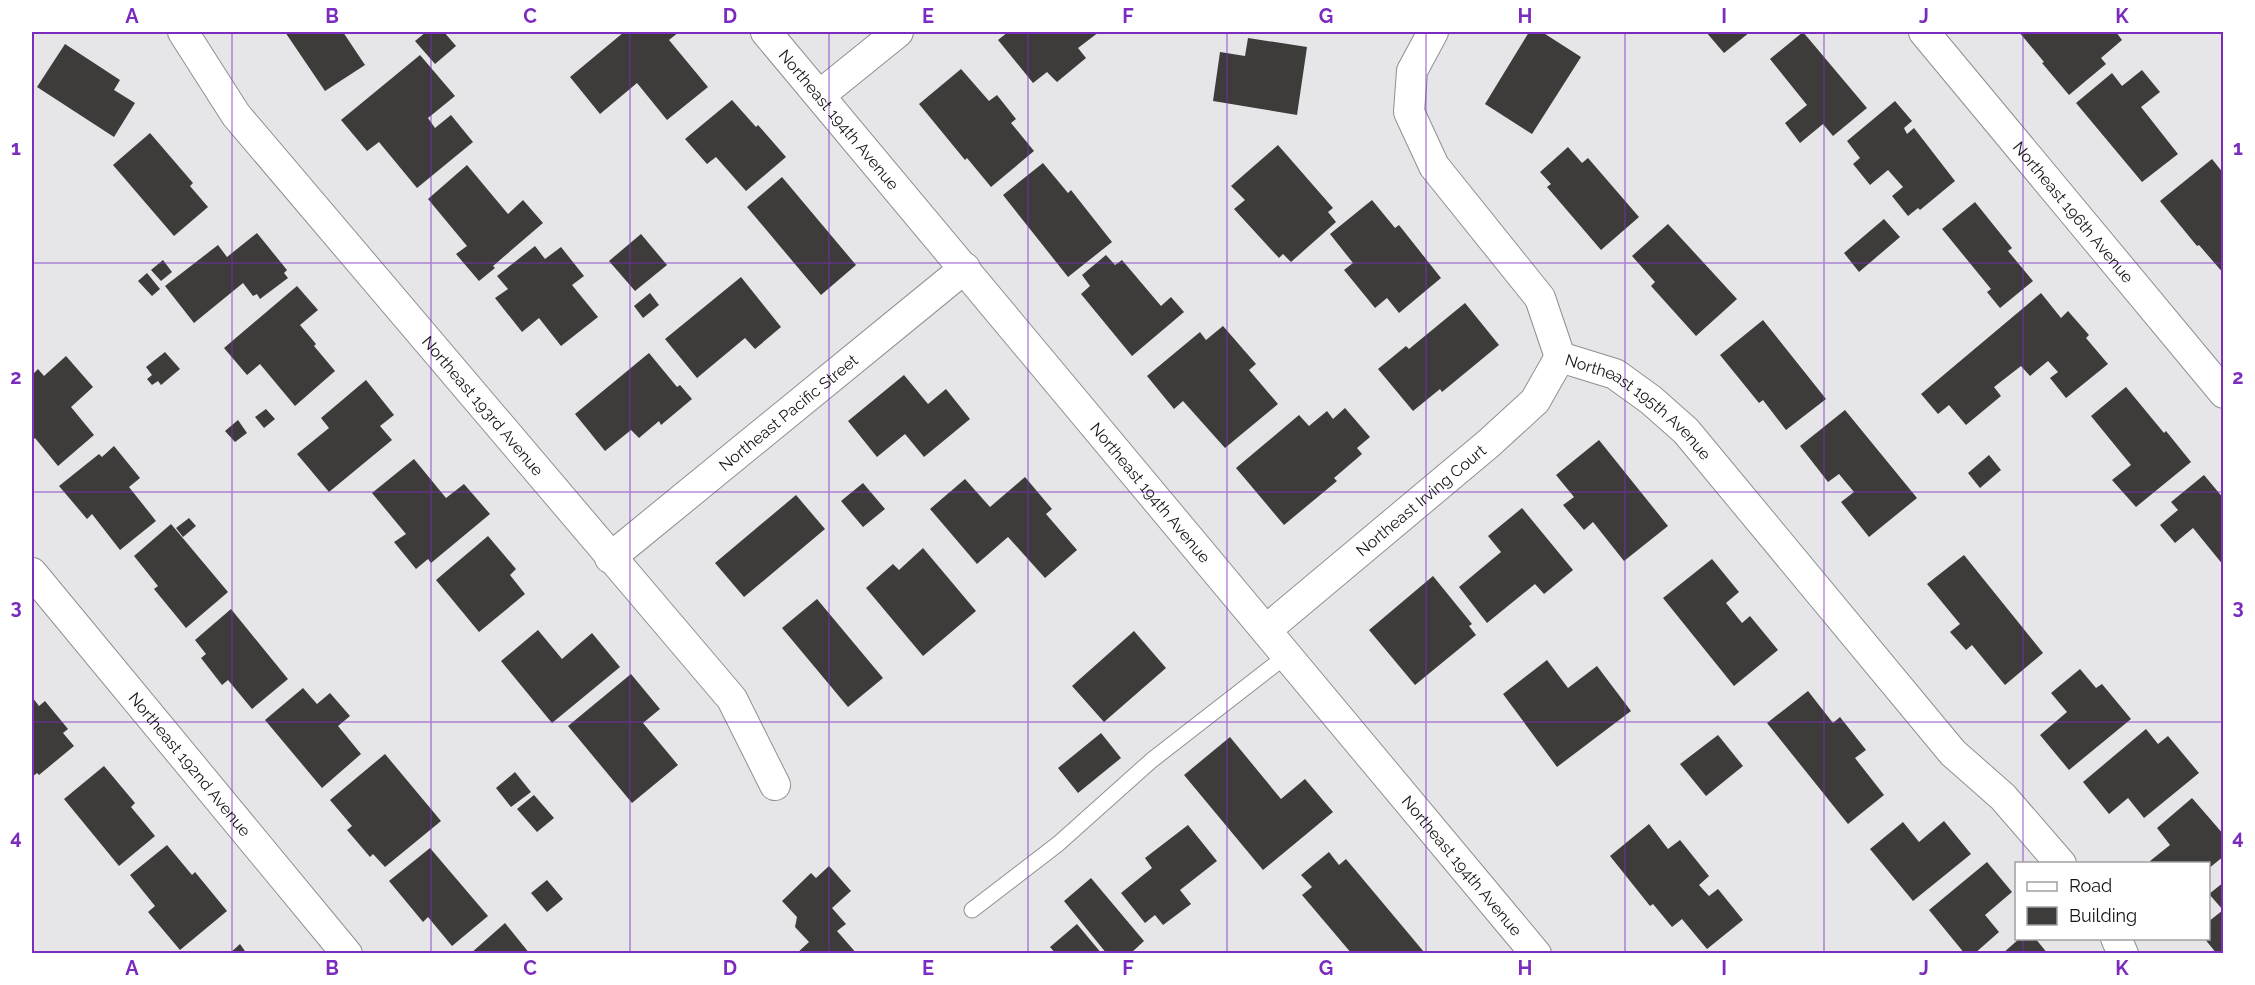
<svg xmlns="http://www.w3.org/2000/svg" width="2255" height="985" font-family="Raleway,sans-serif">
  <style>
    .building { fill: #3e3c3a }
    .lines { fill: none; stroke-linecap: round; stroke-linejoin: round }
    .lane-casing { stroke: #8f9092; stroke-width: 17 }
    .street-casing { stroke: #8f9092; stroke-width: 32 }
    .lane { stroke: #fff; stroke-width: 15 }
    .street { stroke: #fff; stroke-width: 30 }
    .grid { fill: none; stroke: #7b2cbf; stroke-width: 1.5; stroke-opacity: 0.55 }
    .labels { text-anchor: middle; stroke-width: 6; stroke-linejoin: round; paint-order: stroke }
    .street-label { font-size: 16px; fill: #151516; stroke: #fff }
    .neatline { fill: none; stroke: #7b2cbf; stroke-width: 2 }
    .grid-label { font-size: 20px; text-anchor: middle; font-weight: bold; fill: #7b2cbf }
  </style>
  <rect width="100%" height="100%" fill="#e6e6e9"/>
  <path class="building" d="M285,32H343L365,65L325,91Z
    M426,32H444L456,46L435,64L415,41Z
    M624,32H679L669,40L708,87L667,120L637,83L600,114L570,77Z
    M1008,32H1099L1078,48L1086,58L1057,82L1047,72L1033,83L998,40Z
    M1529,32H1542L1581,57L1532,134L1485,104Z
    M1706,32H1750L1724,53Z
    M1803,32L1867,108L1833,136L1823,124L1800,143L1785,123L1807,105L1770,59Z
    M2019,32H2079L2081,34L2085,32H2116L2122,40L2101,58L2106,64L2069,95L2042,63L2044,62Z
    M1248,38L1307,47L1297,115L1213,101L1220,52L1245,56Z
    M65,44L120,80L114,90L135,103L114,137L37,87Z
    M420,55L455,96L428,118L435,128L451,115L473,142L417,188L379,142L367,151L341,120Z
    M961,69L989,101L997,95L1016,119L1011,123L1034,151L991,187L967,158L965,160L919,104Z
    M2142,70L2160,92L2141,107L2178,154L2142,182L2076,103L2112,73L2122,86Z
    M732,100L756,127L758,125L786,157L746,191L716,157L707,164L685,139Z
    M1895,101L1912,121L1904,128L1907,134L1914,128L1955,181L1920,210L1918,208L1908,216L1892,196L1903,187L1888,170L1870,185L1853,164L1860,158L1847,141Z
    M150,133L193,183L190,186L208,207L174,236L113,165Z
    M1278,145L1333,208L1328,212L1336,222L1291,262L1283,254L1279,258L1234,209L1245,200L1231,186Z
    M1568,147L1582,163L1588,158L1639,217L1601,250L1547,187L1551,184L1540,172Z
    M2212,159L2224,174V274L2199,245L2197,246L2160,201Z
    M1043,163L1068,193L1071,190L1112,242L1068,277L1003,195Z
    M467,165L508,214L523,200L543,223L493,266L495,268L479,281L456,254L467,246L428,199Z
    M782,177L856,265L821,295L747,207Z
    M1372,200L1395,228L1399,225L1441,278L1399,313L1387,298L1375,308L1344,270L1353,263L1330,234Z
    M1975,202L2012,248L2008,251L2033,281L2000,308L1987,292L1991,289L1942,229Z
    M1884,219L1900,237L1859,272L1844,253Z
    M1668,224L1737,299L1696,336L1651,286L1655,282L1632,256Z
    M257,233L287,270L284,273L288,278L260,299L257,294L253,296L243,283L194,323L165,286L218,245L227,257Z
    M641,234L667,265L635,291L609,261Z
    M535,246L545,259L561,247L584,276L572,285L598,317L561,346L539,318L522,332L495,298L508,289L497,276Z
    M1106,255L1115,265L1122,260L1161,306L1171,297L1184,312L1132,356L1081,294L1090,286L1082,275Z
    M163,260L172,272L161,281L151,270Z
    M147,273L160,289L152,296L138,281Z
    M741,277L781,327L755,349L745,338L697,378L665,339Z
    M297,286L318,310L300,325L316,344L314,346L335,371L295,406L260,364L247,375L224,348Z
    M650,293L659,305L643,318L634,306Z
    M2041,293L2061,318L2068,311L2089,335L2086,338L2108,364L2066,398L2050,378L2058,372L2048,361L2030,376L2021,366L1994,387L2001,396L1966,425L1949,405L1938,414L1921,394Z
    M1465,303L1499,345L1442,392L1440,389L1413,411L1378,369L1406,346L1409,349Z
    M1763,320L1826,399L1786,430L1763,400L1759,403L1720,355Z
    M1223,326L1256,364L1249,370L1278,404L1225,448L1183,401L1174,409L1147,376L1200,332L1206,340Z
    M165,352L180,369L161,385L158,381L152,385L147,379L152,375L146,367Z
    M649,353L677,387L680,385L692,399L661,425L659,421L639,438L631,430L605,451L575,414Z
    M66,356L93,387L71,407L94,435L58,466L35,438L32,441V375L38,369L44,376Z
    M904,375L928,404L946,389L970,419L924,457L905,434L877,457L848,421Z
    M366,380L394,415L380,426L392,440L329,492L297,454L329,428L321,418Z
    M2126,387L2164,433L2166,431L2191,462L2136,507L2112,480L2131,465L2091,416Z
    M1345,408L1370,437L1357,448L1362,454L1334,478L1337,481L1284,525L1236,468L1299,415L1309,426L1327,411L1333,419Z
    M266,409L275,419L264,428L255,417Z
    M1845,410L1917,498L1869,537L1841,502L1854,492L1839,474L1828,482L1800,446Z
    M238,420L247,433L235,442L225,431Z
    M1599,440L1668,526L1624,561L1593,522L1584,530L1563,505L1574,497L1556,475Z
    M114,446L140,478L129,487L156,521L120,550L92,514L87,519L59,486L99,454L102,457Z
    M1989,455L2001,470L1980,488L1968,473Z
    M414,459L446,498L464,484L490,514L431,563L428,559L416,569L394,542L406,534L372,493Z
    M2204,475L2224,499V566L2193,528L2175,543L2160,525L2178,510L2171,502Z
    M1025,477L1052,509L1046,514L1077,550L1045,578L1008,537L977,564L930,509L965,479L990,507Z
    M863,483L885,509L863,527L841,501Z
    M796,495L825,529L744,597L715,563Z
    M1522,508L1573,570L1544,594L1535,584L1487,623L1459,587L1501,552L1488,536Z
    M189,518L196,526L183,537L176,528Z
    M171,524L228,592L186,628L154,589L158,586L134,556Z
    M488,536L516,569L510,575L525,594L479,632L436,580Z
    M923,548L976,611L923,656L866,588L893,564L899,570Z
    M1964,555L2043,653L2005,685L1972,645L1966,650L1950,632L1960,624L1927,584Z
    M1712,559L1739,592L1726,603L1742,623L1750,616L1778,650L1734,686L1663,598Z
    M1433,576L1472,624L1469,626L1476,635L1415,685L1369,630Z
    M817,599L883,678L848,707L782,628Z
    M231,609L288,679L252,709L228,680L222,685L201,658L206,654L195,640Z
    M538,630L562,659L592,633L620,667L552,723L501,661Z
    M1134,631L1166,668L1104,722L1072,686Z
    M1547,660L1568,688L1597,666L1631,711L1557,767L1503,694Z
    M2080,669L2096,688L2102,684L2131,719L2069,770L2040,735L2067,712L2051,693Z
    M631,674L660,709L643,723L678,765L632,803L568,726Z
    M303,688L317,704L330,693L350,716L338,726L361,754L322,788L265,720Z
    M1808,691L1833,723L1840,717L1866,750L1855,758L1884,795L1848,824L1767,723Z
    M32,697L39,706L45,701L68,729L63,733L74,746L39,775L37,773L32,777Z
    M2146,729L2158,744L2168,736L2199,773L2144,818L2128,798L2109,814L2083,782Z
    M1101,733L1121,758L1078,793L1058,768Z
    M1718,735L1743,766L1706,796L1680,764Z
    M1230,737L1281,799L1305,779L1333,812L1263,870L1184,775Z
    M385,754L441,821L385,867L373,854L370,857L347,830L352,826L330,800Z
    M104,766L135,803L131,807L155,836L119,866L64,799Z
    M515,772L531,792L511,807L496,788Z
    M534,795L554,818L537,832L517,809Z
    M2192,798L2224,835V856L2208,869V864H2151L2150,861L2170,845L2157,828Z
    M1944,821L1971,854L1913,901L1870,849L1903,822L1919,842Z
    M1649,824L1668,849L1680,840L1709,876L1699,885L1709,896L1718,889L1743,920L1707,949L1682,919L1672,927L1653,904L1650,906L1610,856Z
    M1188,825L1217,861L1180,890L1191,904L1163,925L1155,915L1145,923L1121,893L1152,868L1145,858Z
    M167,845L192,875L195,872L227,911L180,950L148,912L155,906L130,875Z
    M430,848L488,916L452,946L428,917L423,922L389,881Z
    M1329,852L1339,865L1346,859L1424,952L1422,954H1352L1302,895L1312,887L1301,875Z
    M1987,862L2012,892L1985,915L1999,932L1974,954H1965L1929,910Z
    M829,866L851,891L832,908L846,924L837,931L857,954H796L809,942L795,927L797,917L782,901L811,873L816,878Z
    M1091,878L1144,941L1130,954H1107L1064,901Z
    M547,880L563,899L547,912L531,893Z
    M2224,882V954H2217L2204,938H2208V922L2223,910L2209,894Z
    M505,923L530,954H470Z
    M1077,924L1102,954H1056L1050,947Z
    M2020,938H2035L2048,954H2002Z
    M240,944L247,954H229Z"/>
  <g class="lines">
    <defs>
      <path id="lane" d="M972,910L1058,844L1152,760L1287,655"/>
      <g id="street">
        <path id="s1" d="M183,32L236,115L732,699L775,785"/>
        <path id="s2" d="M766,32L1536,954"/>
        <path id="s3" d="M1433,32L1412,71L1409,112L1434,166L1540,298L1560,357L1615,374L1651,400L1686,431L1953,753L2003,797L2061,864"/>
        <path id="s4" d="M1924,32L2224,393"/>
        <path d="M820,95L898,32"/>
        <path id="s5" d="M610,558L965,268"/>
        <path id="s6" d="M32,573L347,954"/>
        <path id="s7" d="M1266,630L1488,444L1535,401L1560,357"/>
        <path d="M2116,938L2123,954"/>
      </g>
    </defs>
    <use href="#lane" class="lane-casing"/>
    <use href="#street" class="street-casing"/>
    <use href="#lane" class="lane"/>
    <use href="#street" class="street"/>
  </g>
  <path class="grid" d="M232,32V954M431,32V954M630,32V954M829,32V954M1028,32V954M1227,32V954M1426,32V954M1625,32V954M1824,32V954M2023,32V864M32,263H2224M32,492H2224M32,722H2224M2023,938V954"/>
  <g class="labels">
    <g class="street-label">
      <text dy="6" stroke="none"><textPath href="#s2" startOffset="114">Northeast 194th Avenue</textPath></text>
      <text dy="6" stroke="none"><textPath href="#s4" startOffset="234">Northeast 196th Avenue</textPath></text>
      <text dy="6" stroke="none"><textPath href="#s1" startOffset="480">Northeast 193rd Avenue</textPath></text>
      <text dy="6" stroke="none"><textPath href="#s3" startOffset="471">Northeast 195th Avenue</textPath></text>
      <text dy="6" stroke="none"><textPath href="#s5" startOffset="230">Northeast Pacific Street</textPath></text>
      <text dy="6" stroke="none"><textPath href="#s2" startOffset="600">Northeast 194th Avenue</textPath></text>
      <text dy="6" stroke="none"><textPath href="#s7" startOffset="202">Northeast Irving Court</textPath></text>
      <text dy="6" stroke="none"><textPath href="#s6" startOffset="248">Northeast 192nd Avenue</textPath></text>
      <text dy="6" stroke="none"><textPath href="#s2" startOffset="1086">Northeast 194th Avenue</textPath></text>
    </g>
  </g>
  <rect width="2255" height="985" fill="none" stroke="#ffffff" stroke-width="66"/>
  <rect x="2015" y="862" width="195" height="78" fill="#ffffff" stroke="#a1a1a2" stroke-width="1.5"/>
  <rect x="2027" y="882" width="30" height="9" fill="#ffffff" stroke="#a1a1a2" stroke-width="1.5"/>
  <text x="2069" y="892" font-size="18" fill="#151516">Road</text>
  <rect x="2027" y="907" width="30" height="18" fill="#3e3c3a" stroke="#a1a1a2" stroke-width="1.5"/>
  <text x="2069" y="922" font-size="18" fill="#151516">Building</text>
  <rect x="33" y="33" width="2189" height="919" class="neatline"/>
  <g class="grid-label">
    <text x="132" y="23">A</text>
    <text x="332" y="23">B</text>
    <text x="530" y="23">C</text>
    <text x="730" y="23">D</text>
    <text x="928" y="23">E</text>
    <text x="1128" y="23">F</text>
    <text x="1326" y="23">G</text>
    <text x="1525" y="23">H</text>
    <text x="1724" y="23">I</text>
    <text x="1924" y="23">J</text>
    <text x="2122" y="23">K</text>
    <text x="16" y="155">1</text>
    <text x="2238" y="155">1</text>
    <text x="16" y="384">2</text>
    <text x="2238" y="384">2</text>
    <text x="16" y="614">3</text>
    <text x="2238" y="614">3</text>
    <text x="16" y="844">4</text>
    <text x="2238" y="844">4</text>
    <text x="132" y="975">A</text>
    <text x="332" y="975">B</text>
    <text x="530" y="975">C</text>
    <text x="730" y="975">D</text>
    <text x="928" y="975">E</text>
    <text x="1128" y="975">F</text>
    <text x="1326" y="975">G</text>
    <text x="1525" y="975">H</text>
    <text x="1724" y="975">I</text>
    <text x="1924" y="975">J</text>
    <text x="2122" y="975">K</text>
  </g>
</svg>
